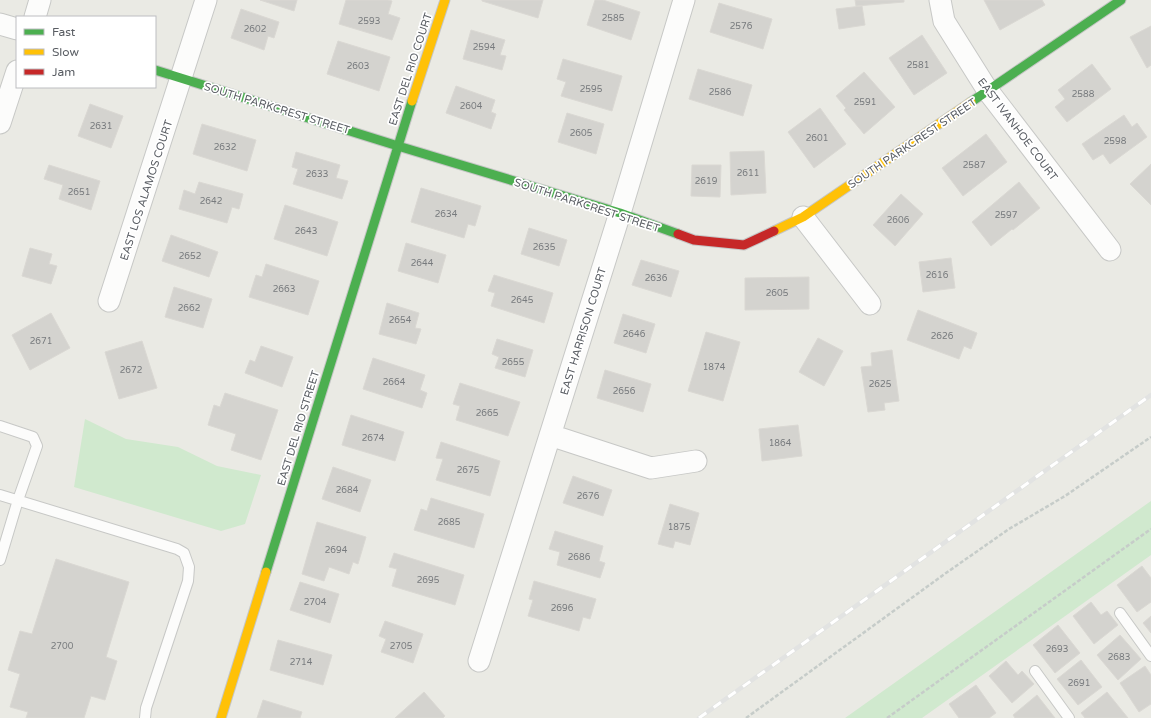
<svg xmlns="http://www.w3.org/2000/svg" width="1151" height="718" font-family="'Varela Round',sans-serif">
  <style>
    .green { fill: #d0e9ce }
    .building { fill: #d4d3cf; stroke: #dad8d3 }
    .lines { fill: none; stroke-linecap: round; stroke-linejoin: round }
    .lane-casing { stroke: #c7c8c6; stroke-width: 12 }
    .street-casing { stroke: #c7c8c6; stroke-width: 23 }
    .fast-casing { stroke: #c5c6c5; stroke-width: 11 }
    .slow-casing { stroke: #c5c6c5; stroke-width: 11 }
    .jam-casing { stroke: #c5c6c5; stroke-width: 11 }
    .path { stroke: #c6ccc9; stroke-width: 2.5; stroke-dasharray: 4 2; stroke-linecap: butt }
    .lane { stroke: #fcfcfb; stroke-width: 10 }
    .street { stroke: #fcfcfb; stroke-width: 21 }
    .fast { stroke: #4caf50; stroke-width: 9 }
    .slow { stroke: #ffc107; stroke-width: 9 }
    .jam { stroke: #c62828; stroke-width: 9 }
    .rail-casing { stroke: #e2e3e2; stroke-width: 4.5 }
    .rail { stroke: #fff; stroke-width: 3; stroke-dasharray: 9; stroke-linecap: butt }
    .labels { text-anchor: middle; stroke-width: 3.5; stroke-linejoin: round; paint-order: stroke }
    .number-label { font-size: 9px; fill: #787b7e }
    .street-label { font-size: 11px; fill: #595d63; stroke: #fff }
  </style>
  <rect width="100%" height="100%" fill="#eaeae4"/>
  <path class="green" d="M85,419L126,439L178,447L217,466L261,475L245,524L221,531L74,487Z
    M1151,501V555L922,718H845Z"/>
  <path class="building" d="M260,0H297L294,11Z
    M346,0H388L392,1L388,14L400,18L392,40L339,24Z
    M482,0H543L538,18L482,1Z
    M595,0H603L640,12L631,40L587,25Z
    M855,0H904V2L856,6Z
    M984,0H1042L1045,5L1000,30Z
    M719,3L772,19L763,49L710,32Z
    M862,6L865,25L839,29L836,9Z
    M241,9L279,22L274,38L268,36L264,50L231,38Z
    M1151,26V65L1147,68L1130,37Z
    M471,30L505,40L500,55L506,56L502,70L463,59Z
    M922,35L947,73L914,95L889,58Z
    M338,41L390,57L379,91L327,74Z
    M563,59L622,76L612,111L561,96L566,82L557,79Z
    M1092,64L1111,89L1067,122L1055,107L1065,99L1058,90Z
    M698,69L752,85L743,116L689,99Z
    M864,72L895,107L864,134L844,110L846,108L836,96Z
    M456,86L495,100L491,112L496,114L491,129L446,113Z
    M90,104L123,116L111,148L78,136Z
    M820,108L846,144L814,168L788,132Z
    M567,113L604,124L596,154L558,142Z
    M1124,115L1132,127L1137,123L1147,137L1110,164L1103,154L1093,160L1082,144Z
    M202,124L256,140L247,171L193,154Z
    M986,134L1007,162L963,196L942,168Z
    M764,151L766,193L731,195L730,152Z
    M296,152L340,165L336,178L348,181L342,199L293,184L298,169L292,167Z
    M1151,164V205L1130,184Z
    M49,165L100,181L91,210L59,199L63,185L44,179Z
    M692,165H721L720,197L691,196Z
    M199,182L243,194L239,209L232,207L227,223L179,209L184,190L195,194Z
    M1019,182L1040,208L1013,230L1012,229L991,246L972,222Z
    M421,188L481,206L475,226L468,224L464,238L411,222Z
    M901,194L923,214L895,246L873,225Z
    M285,205L338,222L327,256L274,239Z
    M529,228L567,240L559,266L521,254Z
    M171,235L218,252L209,277L162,261Z
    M406,243L446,255L438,283L398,271Z
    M30,248L52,254L49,264L57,266L51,284L22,276Z
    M951,258L955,288L923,292L919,262Z
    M641,260L679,271L671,297L632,285Z
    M266,264L319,281L308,315L249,297L256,275L262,277Z
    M494,275L553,293L544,323L491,306L495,293L488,291Z
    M809,277V309L745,310V278Z
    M174,287L212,299L203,328L165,317Z
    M387,303L419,313L415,328L421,329L416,344L379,334Z
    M918,310L977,333L971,349L964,346L959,359L907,340Z
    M51,313L70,348L30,370L12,335Z
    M623,314L655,324L646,353L614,343Z
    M706,332L740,342L723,401L688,391Z
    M818,338L843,351L824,386L799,372Z
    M497,339L533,350L525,377L495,368L499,357L492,354Z
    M142,341L157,388L119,399L105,352Z
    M261,346L293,357L282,387L245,373L250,360L255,362Z
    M892,350L899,401L884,403L885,410L868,412L861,367L872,366L871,353Z
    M373,358L425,375L420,390L427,393L422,408L363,389Z
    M605,370L651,384L643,412L597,398Z
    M460,383L520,402L508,436L456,420L460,406L453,404Z
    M225,393L278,410L261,460L231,450L236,434L208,425L214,405L220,407Z
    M351,415L404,432L395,461L342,445Z
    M798,425L802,456L762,461L759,429Z
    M441,442L500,461L490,496L436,480L443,459L436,458Z
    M333,467L371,480L360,512L322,499Z
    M573,476L612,490L603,516L563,503Z
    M431,498L484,514L474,548L414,530L421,509L427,511Z
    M670,504L699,513L690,545L675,541L673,548L658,544Z
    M317,522L366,537L358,564L353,562L349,574L329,567L324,581L302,574Z
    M555,531L603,546L599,561L605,563L600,578L557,565L560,552L549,549Z
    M394,553L464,575L455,605L392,586L397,569L389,567Z
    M56,559L129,582L106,657L117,661L105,700L91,696L84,718H26L28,712L10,707L20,674L8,670L20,631L32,634Z
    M1142,566L1151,578V602L1137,612L1117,585Z
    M534,581L596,599L590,619L583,617L579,631L528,616L533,600L529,599Z
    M300,582L339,594L330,623L290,610Z
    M1091,602L1101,615L1107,611L1118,625L1094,644L1073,616Z
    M1151,616V633L1143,623Z
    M385,621L423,634L413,663L381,652L386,639L379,636Z
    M1058,625L1080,653L1055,673L1033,645Z
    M1120,635L1141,659L1118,680L1097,655Z
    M278,640L332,655L323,685L270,670Z
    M1081,660L1102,687L1078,705L1057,679Z
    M1006,661L1018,675L1022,671L1034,684L1012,703L989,676Z
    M1145,666L1151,675V704L1139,712L1120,683Z
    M976,685L996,713L989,718H959L949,704Z
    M424,692L445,716L443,718H395Z
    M1107,692L1128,718H1085L1081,713Z
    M1037,695L1055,718H1015L1013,715Z
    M263,700L302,712L300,718H257Z"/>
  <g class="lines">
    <defs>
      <path id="lane" d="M0,426L33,437L37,446L18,500L0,560
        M0,495L177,549L184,553L189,567L188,581L146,708L145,718
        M1120,613L1151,656
        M1035,671L1069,718"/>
      <path id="street" d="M940,0L944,21L988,91L1110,250
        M35,17L40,0
        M0,24L17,29
        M0,123L17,71
        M803,217L870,304
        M109,301L206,0
        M550,435L651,468L696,461
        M479,661L620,213L684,0"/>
      <path id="fast" d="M155,70L398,146L620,213L678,234
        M971,102L1121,0
        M266,572L412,101"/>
      <path id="slow" d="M412,101L445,0
        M774,231L803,217L971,102
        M221,718L266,572"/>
      <path id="jam" d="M678,234L694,240L744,245L774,231"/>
    </defs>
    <use href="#lane" class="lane-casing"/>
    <use href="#street" class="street-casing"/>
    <use href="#fast" class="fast-casing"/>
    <use href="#slow" class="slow-casing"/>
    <use href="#jam" class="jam-casing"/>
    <path class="path" d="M746,718L946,573L1009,529L1065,496L1151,437
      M887,718L1151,529"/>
    <use href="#lane" class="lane"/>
    <use href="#street" class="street"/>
    <use href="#fast" class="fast"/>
    <use href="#slow" class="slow"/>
    <use href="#jam" class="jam"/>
    <defs>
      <path id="rail" d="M699,718L1151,395"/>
    </defs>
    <use href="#rail" class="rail-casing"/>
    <use href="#rail" class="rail"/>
  </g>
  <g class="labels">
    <g class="number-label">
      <text x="613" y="21">2585</text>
      <text x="369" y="24">2593</text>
      <text x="741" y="29">2576</text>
      <text x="255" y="32">2602</text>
      <text x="484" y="50">2594</text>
      <text x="918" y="68">2581</text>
      <text x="358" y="69">2603</text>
      <text x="591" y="92">2595</text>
      <text x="720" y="95">2586</text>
      <text x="1083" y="97">2588</text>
      <text x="865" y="105">2591</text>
      <text x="471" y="109">2604</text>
      <text x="101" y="129">2631</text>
      <text x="581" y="136">2605</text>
      <text x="817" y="141">2601</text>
      <text x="1115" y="144">2598</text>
      <text x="225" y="150">2632</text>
      <text x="974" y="168">2587</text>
      <text x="748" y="176">2611</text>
      <text x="317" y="177">2633</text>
      <text x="706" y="184">2619</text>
      <text x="79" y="195">2651</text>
      <text x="211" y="204">2642</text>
      <text x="446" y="217">2634</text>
      <text x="1006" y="218">2597</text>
      <text x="898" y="223">2606</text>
      <text x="306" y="234">2643</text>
      <text x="544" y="250">2635</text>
      <text x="190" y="259">2652</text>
      <text x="422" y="266">2644</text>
      <text x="937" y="278">2616</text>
      <text x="656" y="281">2636</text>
      <text x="284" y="292">2663</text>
      <text x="777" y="296">2605</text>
      <text x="522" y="303">2645</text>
      <text x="189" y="311">2662</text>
      <text x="400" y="323">2654</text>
      <text x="634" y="337">2646</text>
      <text x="942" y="339">2626</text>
      <text x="41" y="344">2671</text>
      <text x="513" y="365">2655</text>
      <text x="714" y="370">1874</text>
      <text x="131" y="373">2672</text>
      <text x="394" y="385">2664</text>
      <text x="880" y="387">2625</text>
      <text x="624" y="394">2656</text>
      <text x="487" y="416">2665</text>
      <text x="373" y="441">2674</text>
      <text x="780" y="446">1864</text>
      <text x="468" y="473">2675</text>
      <text x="347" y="493">2684</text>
      <text x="588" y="499">2676</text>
      <text x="449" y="525">2685</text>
      <text x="679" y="530">1875</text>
      <text x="336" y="553">2694</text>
      <text x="579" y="560">2686</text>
      <text x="428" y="583">2695</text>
      <text x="315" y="605">2704</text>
      <text x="562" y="611">2696</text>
      <text x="62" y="649">2700</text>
      <text x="401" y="649">2705</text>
      <text x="1057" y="652">2693</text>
      <text x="1119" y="660">2683</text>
      <text x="301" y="665">2714</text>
      <text x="1079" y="686">2691</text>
    </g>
    <g class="street-label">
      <text transform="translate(410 69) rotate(-72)" y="4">EAST DEL RIO COURT</text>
      <text transform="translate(277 108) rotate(17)" y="4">SOUTH PARKCREST STREET</text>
      <text transform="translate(1018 129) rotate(53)" y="4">EAST IVANHOE COURT</text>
      <text transform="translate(912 143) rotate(-34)" y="4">SOUTH PARKCREST STREET</text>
      <text transform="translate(146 190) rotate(-72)" y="4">EAST LOS ALAMOS COURT</text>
      <text transform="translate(587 205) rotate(18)" y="4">SOUTH PARKCREST STREET</text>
      <text transform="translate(583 331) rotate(-73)" y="4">EAST HARRISON COURT</text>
      <text transform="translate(298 428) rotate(-73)" y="4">EAST DEL RIO STREET</text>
    </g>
  </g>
  <rect x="16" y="16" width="140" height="72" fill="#ffffff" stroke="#bdbec1"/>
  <rect x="24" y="29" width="20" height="6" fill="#4caf50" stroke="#bdbec1"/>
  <text x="52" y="36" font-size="12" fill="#595d63">Fast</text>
  <rect x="24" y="49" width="20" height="6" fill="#ffc107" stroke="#bdbec1"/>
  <text x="52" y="56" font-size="12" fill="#595d63">Slow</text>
  <rect x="24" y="69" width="20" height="6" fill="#c62828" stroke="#bdbec1"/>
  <text x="52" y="76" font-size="12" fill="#595d63">Jam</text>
</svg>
